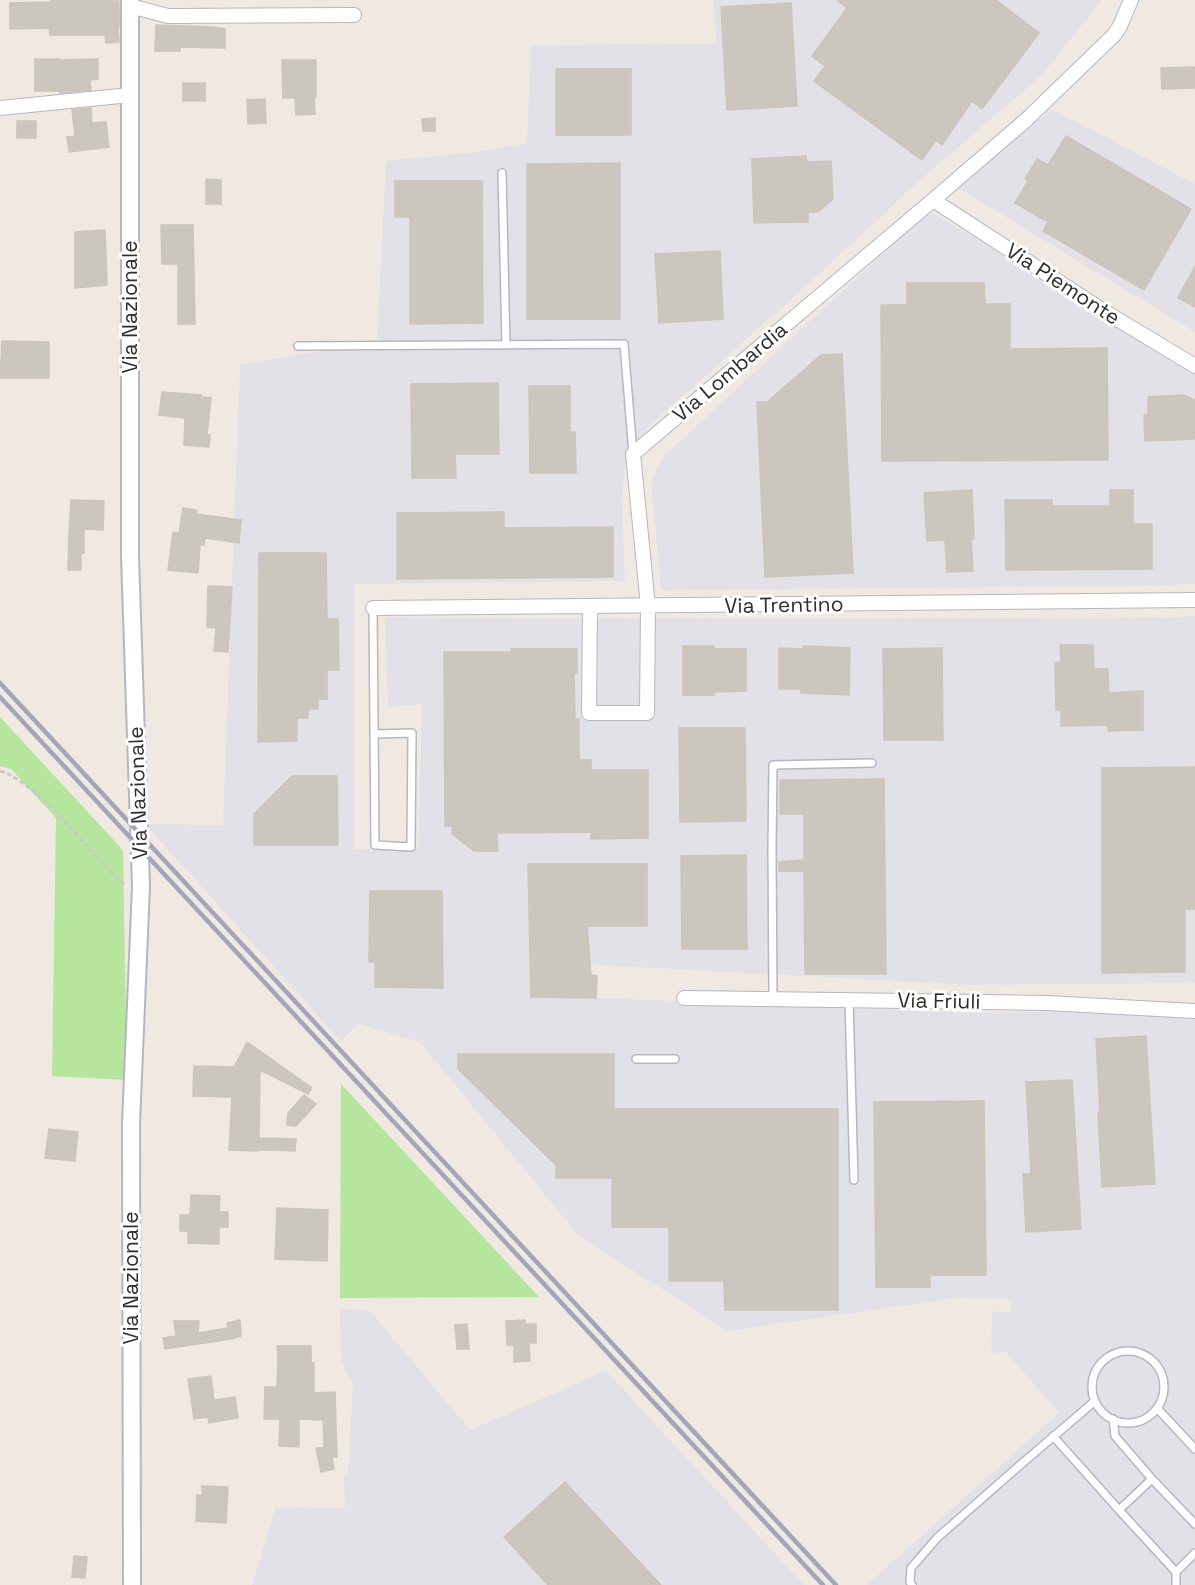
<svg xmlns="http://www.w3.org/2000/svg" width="1195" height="1585" font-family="'Space Grotesk',sans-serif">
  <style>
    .industrial { fill: #e3e1e8 }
    .green { fill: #b6e59e }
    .building { fill: #cbc7bf; stroke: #cbc5ba; stroke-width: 1.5 }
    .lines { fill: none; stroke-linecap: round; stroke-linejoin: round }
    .service-casing { stroke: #b4b7c1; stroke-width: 10 }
    .minor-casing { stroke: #b4b7c1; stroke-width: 16 }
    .tertiary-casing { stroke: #b4b7c1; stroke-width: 20 }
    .path { stroke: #c9c9c9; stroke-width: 3; stroke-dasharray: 4.5 3; stroke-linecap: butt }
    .service { stroke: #fff; stroke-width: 7 }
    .minor { stroke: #fff; stroke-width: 14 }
    .tertiary { stroke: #fff; stroke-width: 16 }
    .rail { stroke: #a3a6b8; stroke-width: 4.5 }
    .labels { text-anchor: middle; stroke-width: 6; stroke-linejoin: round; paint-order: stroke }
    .street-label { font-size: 21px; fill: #2e2e2e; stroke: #fff }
  </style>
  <rect width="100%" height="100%" fill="#efe9e1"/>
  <path class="industrial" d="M713,0H1102L1041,76L912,187L829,265L647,428L626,459L622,498L625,581L354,584V849H418L422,704L388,707L385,618L629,619L1161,618L1195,616V983L971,985L578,964L579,997L976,1013L1195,1010V1585H867L1059,1413L1006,1352L991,1353L992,1311L1011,1312V1299L957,1298L727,1331L578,1235L420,1042L359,1024L341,1041L145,824L223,825L240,364L377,343L386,161L476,152L527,143L531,45L717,44Z
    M1053,110L1195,184V332L955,186L992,153Z
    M929,211L1195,369V584L1155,586L661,590L651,482L663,457Z
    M340,1308L370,1311L470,1430L606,1371L804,1585H252L276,1507L345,1508L344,1476L348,1475L353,1384L341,1361Z"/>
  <path class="green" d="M0,717L123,850L127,1080L52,1076L56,818L11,769L0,766Z
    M341,1084L539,1297L340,1298Z"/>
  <path class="building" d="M51,0L119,1V27H118L119,42L106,43L105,35H50L49,28L10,29V3L51,2Z
    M837,0H996L1039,33L982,109L972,101L942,145L936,140L922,160L814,81L825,66L812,56L847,8Z
    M791,3L797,106L727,110L721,7Z
    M156,25L213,27L225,29V48L180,47V51H155Z
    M35,59H60V60L98,59V79L90,80L91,90L60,93V91H35Z
    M282,60H316V97H314L315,114L296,115L295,98H283Z
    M1195,67V88L1162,89L1161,68Z
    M556,69H631V135H556Z
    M183,83H205V101H183Z
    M265,99L266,123L248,124L247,100Z
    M91,108L92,123L106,122L109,147L69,152L67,137L75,136L72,110Z
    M435,118V131H423L422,119Z
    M17,121H36V138H17Z
    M1066,136L1191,209L1144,290L1043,231L1048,222L1015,203L1028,181L1025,179L1037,159L1048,165Z
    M806,156L807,162L831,161L833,199L818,212H808V222L754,223L752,159Z
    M620,163V319H527V164Z
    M206,179L221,180V204H206Z
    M395,181H482L483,323L410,324V217H395Z
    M161,225H193L195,324H178V264H162Z
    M105,230L107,285L75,288V232Z
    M720,251L723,319L659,323L655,254Z
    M1195,266V307L1178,298Z
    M907,283H984L985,304H1010V349L1107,348L1108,460L882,461L881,305H907Z
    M2,341L49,342V378H0Z
    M842,354L853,573L765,577L757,402H767L821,355Z
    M498,383L499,454H455L456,478H412L411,384Z
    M529,386H570V432H575L576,473H530Z
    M162,392L201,395V397L211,398L207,435H210L209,447L184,445L185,418L159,415Z
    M1183,395L1195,400V439L1145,441L1144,415L1148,414V397Z
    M972,490L974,539H971L973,571L947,572L945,540L927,541L924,493Z
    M1110,490H1133V524H1152V569L1006,570L1005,500H1052V506H1110Z
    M71,500L104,501L103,530L84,529V553H81V570H68L69,534Z
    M183,508L197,510L196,514L241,520L239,543L205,538L204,545H200L198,573L168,570L173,532L179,533Z
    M504,512V528L613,527V577L397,579V513Z
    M259,553H326L327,619H338L339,670H327V699H318V709H308V718H297V741L258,742Z
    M208,586L232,587L228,652L214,651L216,628L207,627Z
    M1060,645H1093L1094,669H1108L1109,693L1143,691V730L1108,731V725L1061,726V710H1056L1055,663L1061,662Z
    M683,646H714V649H746V691L714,692V695H683Z
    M803,646L850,648L849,695L801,693V689H779V648L803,649Z
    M942,648L943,740H884L883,649Z
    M511,649H577V673H574L575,719H579V760H591V770H648V838L591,839V832L497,833L498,851H474L452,834V826H445L444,652H511Z
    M679,728H745L746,821L680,822Z
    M1195,767V909H1185V972L1102,973V768Z
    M292,776H337L338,845H254V814Z
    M884,779L886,974H805L804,871H779V862L804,860V814H780V780Z
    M746,855L747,949H682L681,856Z
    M528,864H647V926H587L591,975L597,976L596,998L531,997Z
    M370,891H442L443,988L375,987V962H369Z
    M1146,1036L1155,1184L1102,1187L1098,1112H1100L1096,1039Z
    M247,1042L312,1088L308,1094L260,1070L259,1138L296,1139L295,1151L274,1150H258V1151L229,1150L232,1097L193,1096L194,1066L234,1067Z
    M458,1054H614V1109H838V1310H725L724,1281H669V1227H612V1178H556V1165L458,1069Z
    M1072,1080L1081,1229L1026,1232L1023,1174H1031L1026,1082Z
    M304,1095L316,1104L296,1126L287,1125L288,1113Z
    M984,1101L986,1275H930V1287H876L874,1102Z
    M49,1129L78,1132L75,1161L45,1158Z
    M191,1195L220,1196L219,1212H228V1227H219V1244L188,1243V1231H180V1215H190Z
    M277,1208L328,1210L327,1261L275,1259Z
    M240,1320L241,1336L231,1339L165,1349L163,1338L176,1336L174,1321H199L198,1333L228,1328L227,1323Z
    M525,1320V1324H536V1343H529L530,1361L514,1362V1345H507L506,1321Z
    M467,1324L469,1349H457L455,1325Z
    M277,1346H311V1363H314V1393L335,1392L337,1457H332L334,1469L321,1472L316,1448H324L323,1420L299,1419V1447L279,1446L280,1419H264L265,1387H277L278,1356Z
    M211,1376L214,1400L235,1397L238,1418L209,1423L208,1417L194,1419L188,1379Z
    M565,1482L661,1585H548L504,1537Z
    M202,1486L228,1487L226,1523L196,1521L197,1495L202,1496Z
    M74,1556L87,1557L85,1578L72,1577Z"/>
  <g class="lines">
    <defs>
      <path id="service" d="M502,173L506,344
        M298,346L624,344L633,454
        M373,608L375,845L411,847L412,733L374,734
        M773,999L772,849L773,765L872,763
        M849,1000L854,1180
        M636,1059H675
        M1092 1387a36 36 0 1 1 72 0a36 36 0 1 1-72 0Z
        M1157,1408L1195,1449
        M1113,1419L1115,1436L1152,1479L1195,1524
        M1053,1436L1119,1510L1152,1479
        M1119,1510L1176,1572
        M912,1585L910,1582L911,1568L937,1538L1019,1466L1095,1401
        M1176,1585V1572L1195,1553"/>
      <path id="minor" d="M130,6L168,16L354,15
        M0,108L130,95
        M933,200L1099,308L1195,366
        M590,607L589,713H647L648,606L633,454L933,200L1026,120L1114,35L1120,26L1131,0
        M373,608L1195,600
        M684,998L1047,1003L1195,1011"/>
      <path id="tertiary" d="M130,0V556L141,886L131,1124L132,1585"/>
    </defs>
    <use href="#service" class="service-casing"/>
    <use href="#minor" class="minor-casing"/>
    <use href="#tertiary" class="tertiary-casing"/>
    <path class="path" d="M0,771C8,773 14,777 21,782C62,809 87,853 125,885"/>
    <use href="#service" class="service"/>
    <use href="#minor" class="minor"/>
    <use href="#tertiary" class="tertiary"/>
    <path class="rail" d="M0,683L836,1585
      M0,697L823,1585"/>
  </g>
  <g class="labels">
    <g class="street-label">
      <text transform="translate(1063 284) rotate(33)" y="7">Via Piemonte</text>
      <text transform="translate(130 307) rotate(-90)" y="7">Via Nazionale</text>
      <text transform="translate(730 372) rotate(-40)" y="7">Via Lombardia</text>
      <text transform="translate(784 605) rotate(-1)" y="7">Via Trentino</text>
      <text transform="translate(138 793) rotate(-92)" y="7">Via Nazionale</text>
      <text transform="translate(939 1001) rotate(1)" y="7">Via Friuli</text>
      <text transform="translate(131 1278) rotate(-90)" y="7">Via Nazionale</text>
    </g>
  </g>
</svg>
